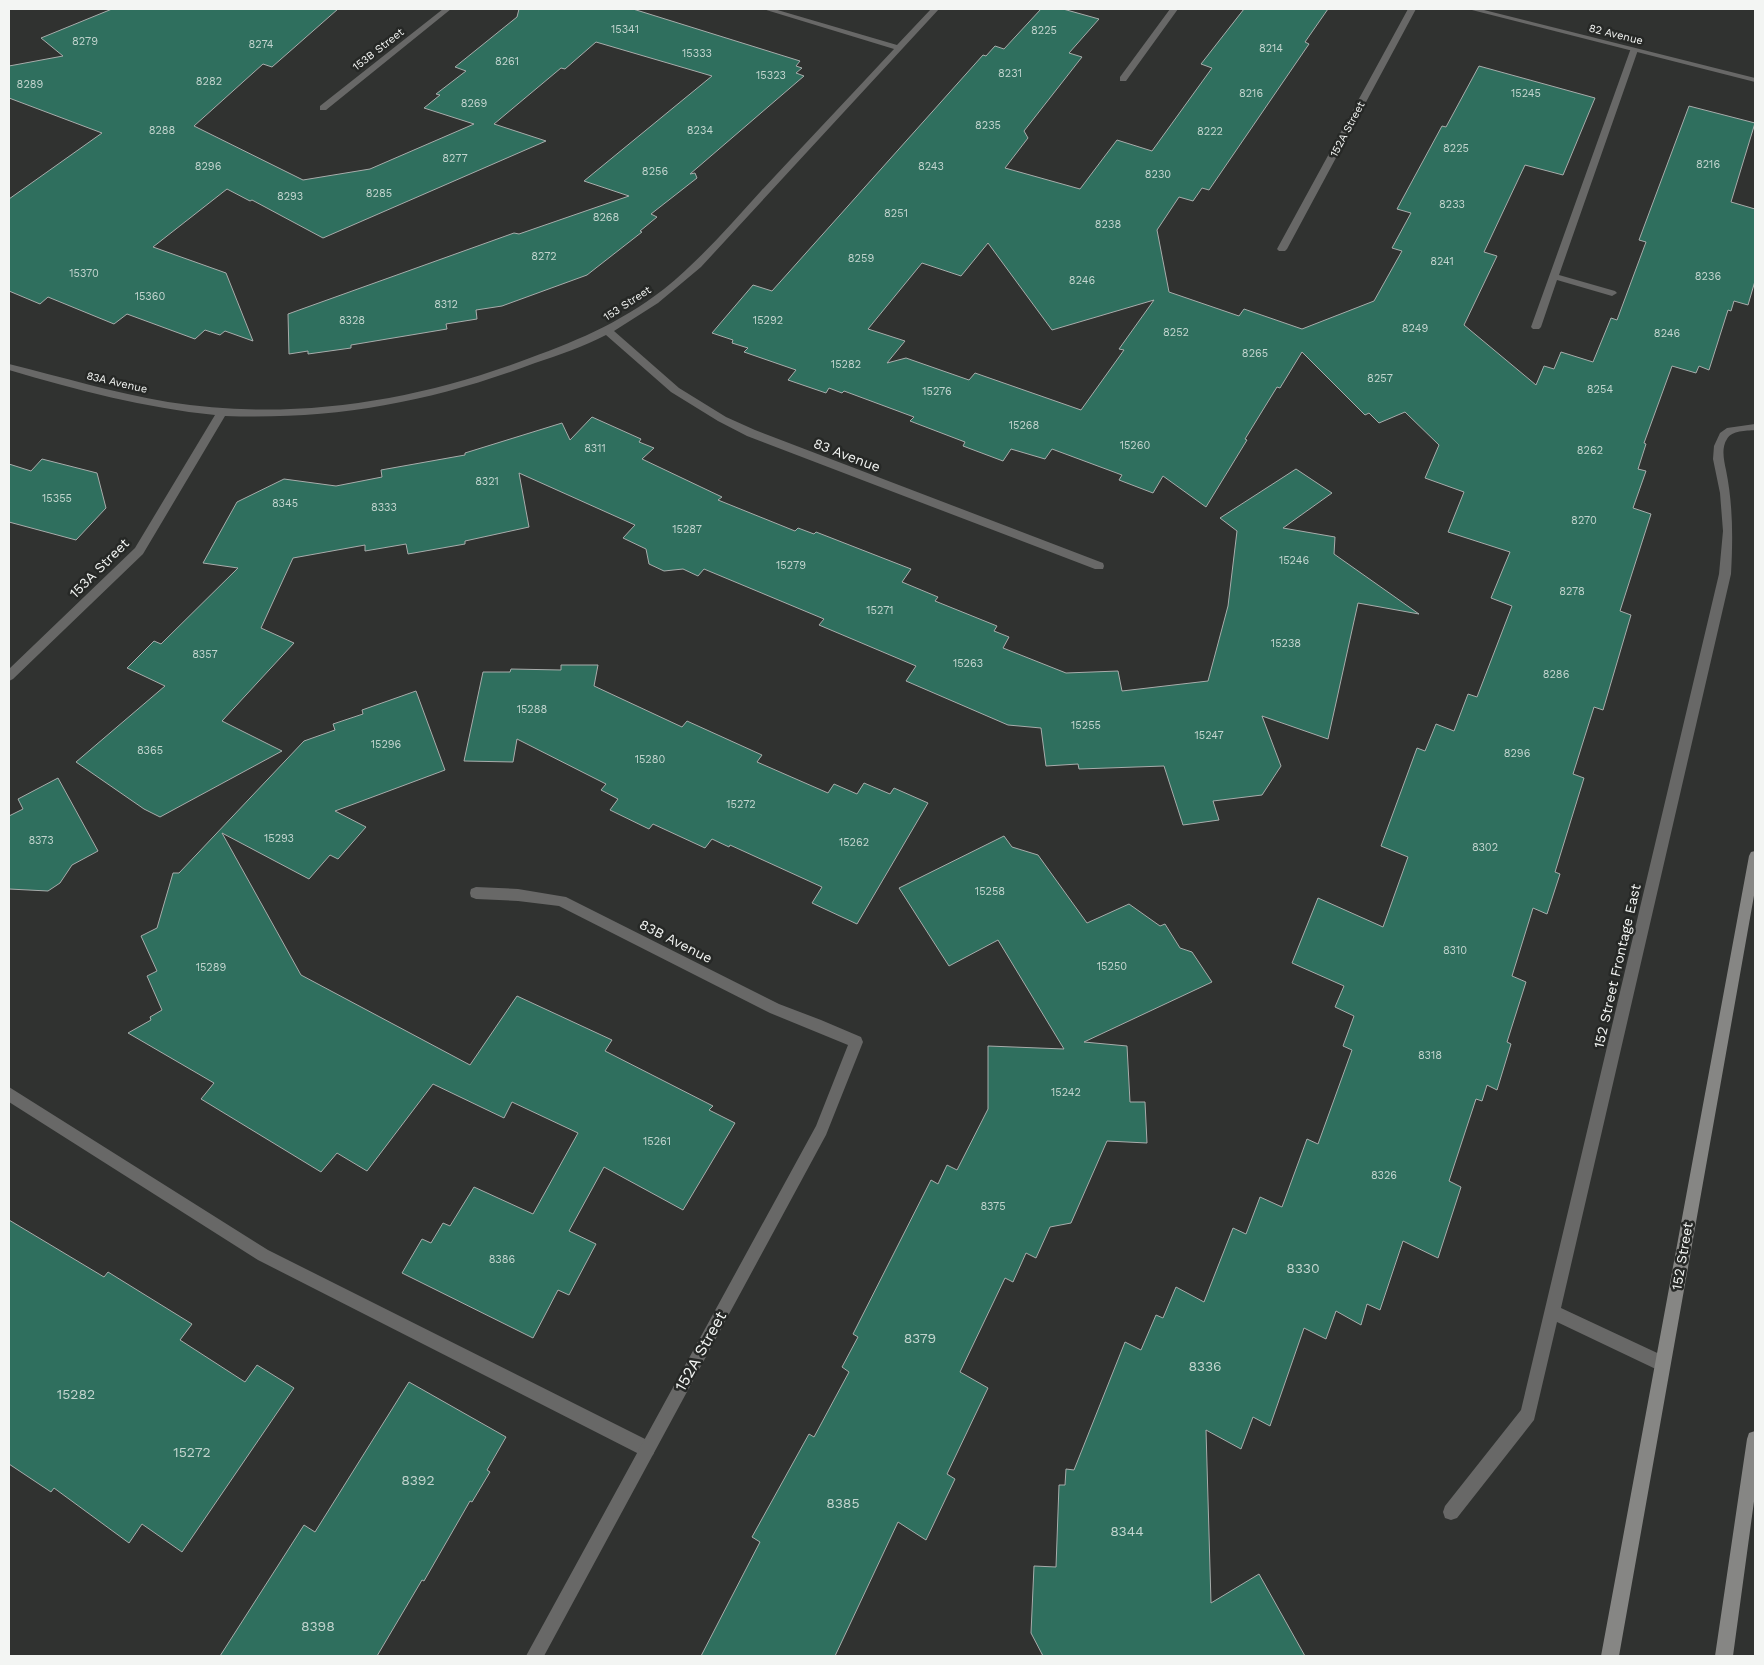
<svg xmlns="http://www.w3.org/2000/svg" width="1764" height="1665" font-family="'Work Sans',sans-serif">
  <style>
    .building { fill: #2f6f5e; stroke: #a8acab; fill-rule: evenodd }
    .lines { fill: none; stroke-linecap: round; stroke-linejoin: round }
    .service { fill: #686867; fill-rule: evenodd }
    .minor { fill: #686867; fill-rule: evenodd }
    .tertiary { fill: #686867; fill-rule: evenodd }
    .secondary { fill: #868684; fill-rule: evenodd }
    .labels { text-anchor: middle; stroke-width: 5; stroke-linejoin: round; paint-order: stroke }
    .number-label { font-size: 11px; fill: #c2d4ce }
    .far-street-label { font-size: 11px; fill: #f3f5f3; stroke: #262826 }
    .street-label { font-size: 14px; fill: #f3f5f3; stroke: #262826 }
    .near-number-label { font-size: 14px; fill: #c2d4ce }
    .near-street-label { font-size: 16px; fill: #f3f5f3; stroke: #262826 }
  </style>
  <rect width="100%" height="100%" fill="#303230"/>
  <path class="building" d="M112,9H338L272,67L263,64L194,126L303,180L370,169L474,124L424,108L440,95L436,94L466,71L455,67L517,17L519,9H633L800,61L796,66L802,68L796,73L804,76L690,174L695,173L697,178L651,214L657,217L640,231L642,232L587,275L502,306L476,310L477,319L446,324L447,329L351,345V348L308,354V351L289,354L288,314L514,233L519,234L629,196L584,181L712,76L596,42L565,69L561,68L494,124L546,141L323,238L252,200L250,201L227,189L153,247L226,273L253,341L225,331L220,335L205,330L195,339L127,314L114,324L48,297L40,304L9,291V199L102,133L9,98V66L63,56L41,38Z
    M1041,9H1063L1099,19L1069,53L1082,57L1024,131L1028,138L1005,168L1080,189L1117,140L1152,151L1212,68L1201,64L1244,9H1328L1305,42L1309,44L1209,190L1202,188L1193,201L1179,197L1157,230L1169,292L1239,316L1244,309L1302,329L1374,301L1402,251L1392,248L1411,213L1397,209L1442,126L1446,127L1479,66L1595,98L1563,175L1525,165L1484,252L1497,256L1464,325L1536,385L1544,366L1554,369L1561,352L1593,362L1611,318L1617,320L1646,242L1639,240L1689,106L1755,123L1731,202L1755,209V281L1748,305L1734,301L1731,311L1728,310L1709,370L1699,366L1696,373L1672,366L1644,443L1646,444L1638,469L1646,471L1633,508L1651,514L1620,611L1631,615L1603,710L1594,707L1573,774L1584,778L1555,872L1560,874L1547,914L1533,908L1512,976L1526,982L1507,1042L1511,1044L1497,1090L1487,1085L1482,1101L1476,1099L1449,1181L1461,1187L1438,1258L1403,1241L1380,1310L1367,1304L1361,1325L1336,1311L1326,1339L1304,1328L1270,1426L1253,1417L1241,1449L1206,1430L1211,1603L1259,1574L1305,1656H1043L1031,1633L1034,1566L1056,1567L1059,1485H1065L1066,1469L1074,1470L1125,1342L1141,1350L1156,1315L1163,1318L1176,1287L1204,1302L1233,1228L1246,1234L1260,1197L1282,1207L1307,1139L1318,1144L1352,1050L1343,1046L1354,1016L1335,1007L1344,986L1292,963L1318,898L1383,927L1408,857L1381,846L1417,748L1425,751L1436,724L1454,731L1468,694L1477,697L1512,606L1491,598L1510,552L1448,532L1464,492L1425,478L1439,445L1405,412L1379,423L1369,413L1365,415L1302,352L1280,388L1277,387L1245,439L1247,440L1206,507L1163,476L1153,493L1119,480L1122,475L1052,449L1045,459L1011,449L1003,461L963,446L965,442L910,421L914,417L844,391L842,393L829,388L826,393L788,380L796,370L744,352L748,348L732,343L733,340L712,333L753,285L772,291L983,55L986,56L995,46L1004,49ZM988,243L1052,330L1154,300L1119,349L1124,350L1081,410L975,373L969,380L906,358L887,363L905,341L868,329L922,263L961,276Z
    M592,417L641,439L639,442L654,448L642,459L722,497L718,500L795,531L798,528L814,534L816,532L911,569L902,582L938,597L935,601L997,626L994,631L1009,637L1003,648L1066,673L1118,671L1122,691L1208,681L1228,606L1237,531L1220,518L1296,469L1332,493L1283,528L1335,537L1334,554L1419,614L1358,603L1328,739L1262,716L1281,766L1262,795L1213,801L1219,820L1183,825L1164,766L1079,769L1078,764L1046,766L1041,728L1008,725L906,681L916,666L819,625L824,619L704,569L698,576L683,569L664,571L649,564L646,549L623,538L635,525L519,473L529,527L465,541V544L408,554L406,544L365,551V545L293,558L261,628L294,643L222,721L282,751L160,817L144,809L76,762L165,686L127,668L154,641L161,644L238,568L203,563L237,502L284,479L336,486L382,477L381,470L465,455V453L562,423L570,440Z
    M42,459L97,473L106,508L76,540L9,522V464L31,471Z
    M561,665H598L594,686L682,727L687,721L762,755L757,762L828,793L834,784L857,794L864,783L890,794L894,788L928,803L857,924L812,903L822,887L730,845L729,847L712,839L705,848L653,824L649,829L610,810L618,799L601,790L606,784L517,739L513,762L464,761L483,672H510L511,669L561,670Z
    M416,691L445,770L335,811L366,827L338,859L330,855L309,879L222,833L301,975L470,1065L517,996L612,1040L605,1051L713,1106L709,1110L735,1123L683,1210L604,1167L569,1231L596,1244L569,1295L558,1290L533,1338L402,1273L422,1239L431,1243L443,1223L450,1226L474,1187L533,1214L578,1133L512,1102L504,1118L433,1084L367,1171L337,1153L321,1172L201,1099L214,1083L128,1033L151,1020L150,1017L162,1010L147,976L157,971L141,936L157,928L173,873H179L304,741L335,730L333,724L363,714L362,710Z
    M58,778L98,851L72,865L60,883L48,891L9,889V816L23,809L18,799Z
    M1004,836L1012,847L1038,855L1087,923L1129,904L1160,926L1165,924L1180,948L1192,952L1212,982L1084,1042L1127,1046L1130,1102H1145L1147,1143L1107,1141L1071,1223L1050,1227L1036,1258L1026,1253L1013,1282L1005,1278L960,1372L988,1388L947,1474L955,1479L926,1540L898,1522L835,1656H701L760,1542L752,1537L809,1434L814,1437L849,1372L842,1367L858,1337L853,1334L931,1180L938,1184L947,1165L957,1170L988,1109V1046L1064,1049L998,940L949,966L899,888Z
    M9,1220L104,1277L108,1272L192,1324L180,1340L245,1382L257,1365L294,1388L182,1552L142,1524L129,1543L54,1488L51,1492L9,1464Z
    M409,1382L506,1437L487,1470L490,1472L472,1502L470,1501L424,1581L422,1580L377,1656H220L304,1525L315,1532Z"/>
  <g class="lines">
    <path class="service" d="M1170,9H1178L1126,81H1120V77Z
      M1631,48L1638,50L1559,275L1615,291L1617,293L1612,296L1557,280L1541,327L1539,329H1533L1531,327Z
      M9,1087L268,1250L653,1443L655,1449L653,1455L647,1457L641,1455L258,1260L9,1102Z"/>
    <path class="minor" d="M443,9H451L326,110H320V106Z
      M763,9H774L897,45L931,9H939L701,267L658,303L614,331L679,388L726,417L755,430L1103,563L1104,566L1103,569H1095L747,436L718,421L671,392L606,335C583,347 559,355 535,363C431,402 336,420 225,416L143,554L13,679L9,681V669L135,548L215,415C145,408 77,390 9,370V364C62,377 114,393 168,402C287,421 407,403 519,362C574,342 617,325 664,289C700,260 730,225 761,191C805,144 850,96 894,49Z
      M1408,9H1416L1287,249L1285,251H1279L1277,249Z
      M1755,424V430C1746,431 1732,430 1727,439C1721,448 1724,461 1726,470C1733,505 1733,538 1731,574L1561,1308L1668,1358L1670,1364L1668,1370L1662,1372L1557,1322L1534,1420L1457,1518L1451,1520L1445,1518L1443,1512L1445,1506L1521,1410L1719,574L1723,531L1720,493L1713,459L1714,446L1720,433L1727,428Z
      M476,887L518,889L566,897L779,1004L821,1020L861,1037L863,1042L826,1135L544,1656H526L816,1126L848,1045L770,1013L559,906L518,901L476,899L471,897L470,893L471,889Z"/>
    <path class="tertiary" d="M1468,9H1480L1755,78V82Z"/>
    <path class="secondary" d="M1755,851V890L1619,1656H1601L1749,856L1751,852Z
      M1755,1431V1494L1733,1656H1715L1747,1439L1749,1433Z"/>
  </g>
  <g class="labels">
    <g class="number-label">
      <text x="625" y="33">15341</text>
      <text x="1044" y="34">8225</text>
      <text x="85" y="45">8279</text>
      <text x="261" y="48">8274</text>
      <text x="1271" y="52">8214</text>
      <text x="697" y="57">15333</text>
      <text x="507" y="65">8261</text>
      <text x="1010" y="77">8231</text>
      <text x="771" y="79">15323</text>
      <text x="209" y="85">8282</text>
      <text x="30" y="88">8289</text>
      <text x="1251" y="97">8216</text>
      <text x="1526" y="97">15245</text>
      <text x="474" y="107">8269</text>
      <text x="988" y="129">8235</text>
      <text x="162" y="134">8288</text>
      <text x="700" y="134">8234</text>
      <text x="1210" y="135">8222</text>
      <text x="1456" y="152">8225</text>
      <text x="455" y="162">8277</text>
      <text x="1708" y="168">8216</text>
      <text x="208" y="170">8296</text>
      <text x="931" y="170">8243</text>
      <text x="655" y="175">8256</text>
      <text x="1158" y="178">8230</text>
      <text x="379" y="197">8285</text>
      <text x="290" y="200">8293</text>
      <text x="1452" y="208">8233</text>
      <text x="896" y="217">8251</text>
      <text x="606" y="221">8268</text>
      <text x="1108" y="228">8238</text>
      <text x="544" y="260">8272</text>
      <text x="861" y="262">8259</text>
      <text x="1442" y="265">8241</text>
      <text x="84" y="277">15370</text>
      <text x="1708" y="280">8236</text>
      <text x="1082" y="284">8246</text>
      <text x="150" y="300">15360</text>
      <text x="446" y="308">8312</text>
      <text x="352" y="324">8328</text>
      <text x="768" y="324">15292</text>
      <text x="1415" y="332">8249</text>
      <text x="1176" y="336">8252</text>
      <text x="1667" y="337">8246</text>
      <text x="1255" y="357">8265</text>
      <text x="846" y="368">15282</text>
      <text x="1380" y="382">8257</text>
      <text x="1600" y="393">8254</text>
      <text x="937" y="395">15276</text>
      <text x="1024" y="429">15268</text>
      <text x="1135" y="449">15260</text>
      <text x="595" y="452">8311</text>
      <text x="1590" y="454">8262</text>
      <text x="487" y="485">8321</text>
      <text x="57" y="502">15355</text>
      <text x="285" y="507">8345</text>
      <text x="384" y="511">8333</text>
      <text x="1584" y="524">8270</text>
      <text x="687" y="533">15287</text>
      <text x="1294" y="564">15246</text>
      <text x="791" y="569">15279</text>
      <text x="1572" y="595">8278</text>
      <text x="880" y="614">15271</text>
      <text x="1286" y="647">15238</text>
      <text x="205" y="658">8357</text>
      <text x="968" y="667">15263</text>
      <text x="1556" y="678">8286</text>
      <text x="532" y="713">15288</text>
      <text x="1086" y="729">15255</text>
      <text x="1209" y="739">15247</text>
      <text x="386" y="748">15296</text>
      <text x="150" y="754">8365</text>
      <text x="1517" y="757">8296</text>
      <text x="650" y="763">15280</text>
      <text x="741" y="808">15272</text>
      <text x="279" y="842">15293</text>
      <text x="41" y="844">8373</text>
      <text x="854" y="846">15262</text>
      <text x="1485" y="851">8302</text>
      <text x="990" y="895">15258</text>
      <text x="1455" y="954">8310</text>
      <text x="1112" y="970">15250</text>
      <text x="211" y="971">15289</text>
      <text x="1430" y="1059">8318</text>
      <text x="1066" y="1096">15242</text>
      <text x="657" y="1145">15261</text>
      <text x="1384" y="1179">8326</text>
      <text x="993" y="1210">8375</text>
      <text x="502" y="1263">8386</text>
    </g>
    <g class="far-street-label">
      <text transform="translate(1616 34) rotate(14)" y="4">82 Avenue</text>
      <text transform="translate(378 49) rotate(-38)" y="4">153B Street</text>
      <text transform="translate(1347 129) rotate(-62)" y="4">152A Street</text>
      <text transform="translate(627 303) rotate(-33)" y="4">153 Street</text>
      <text transform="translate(117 382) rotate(13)" y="4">83A Avenue</text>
    </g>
    <g class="street-label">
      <text transform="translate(847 455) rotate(21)" y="5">83 Avenue</text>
      <text transform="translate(99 568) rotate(-45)" y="5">153A Street</text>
      <text transform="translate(676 941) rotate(27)" y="5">83B Avenue</text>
      <text transform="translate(1617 966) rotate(-77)" y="5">152 Street Frontage East</text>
      <text transform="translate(1682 1256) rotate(-80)" y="5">152 Street</text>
    </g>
    <g class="near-number-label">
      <text x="1303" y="1273">8330</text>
      <text x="920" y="1343">8379</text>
      <text x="1205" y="1371">8336</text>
      <text x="76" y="1399">15282</text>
      <text x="192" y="1457">15272</text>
      <text x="418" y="1485">8392</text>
      <text x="843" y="1508">8385</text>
      <text x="1127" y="1536">8344</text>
      <text x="318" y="1631">8398</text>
    </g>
    <g class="near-street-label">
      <text transform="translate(700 1351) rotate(-61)" y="6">152A Street</text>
    </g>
  </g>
  <rect width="1764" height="1665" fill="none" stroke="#f3f5f3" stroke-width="20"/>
</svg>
